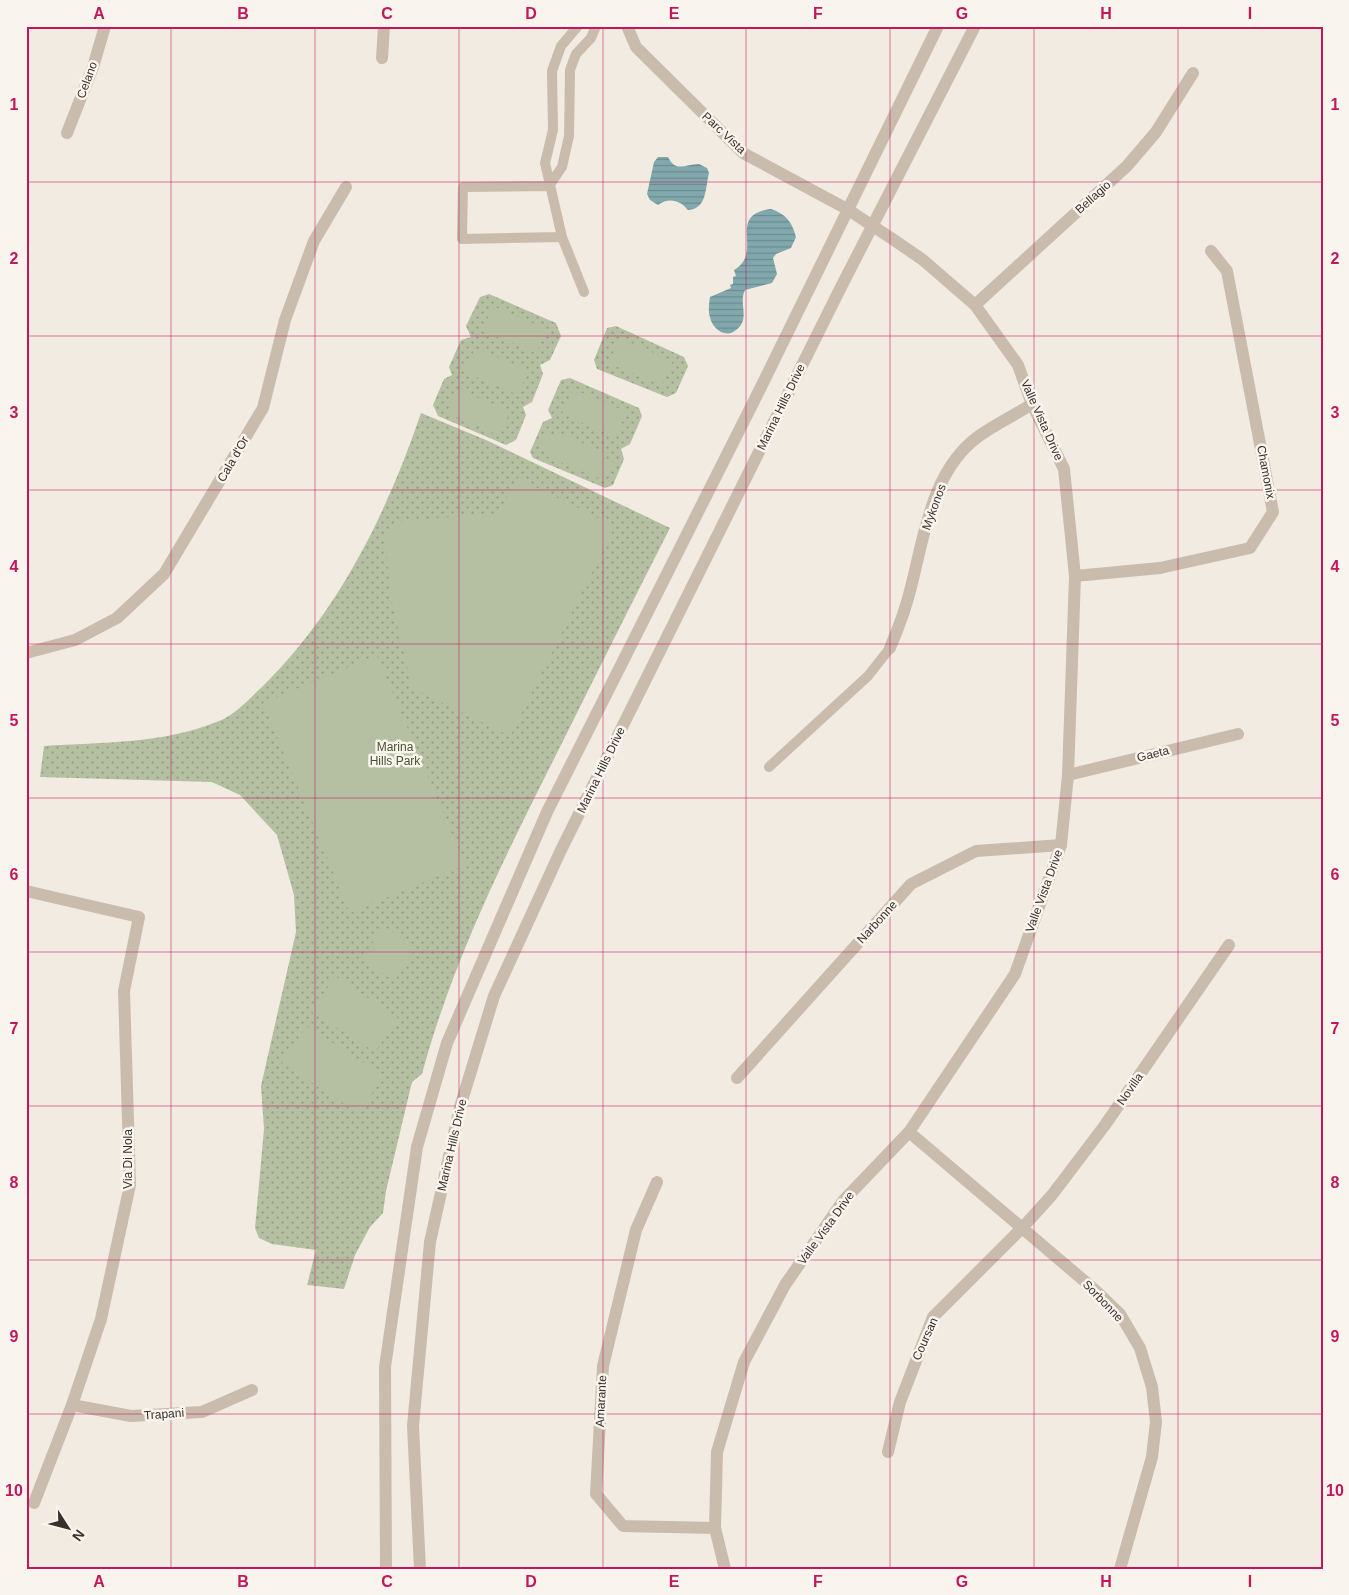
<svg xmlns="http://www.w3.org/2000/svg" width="1349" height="1595" font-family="Arial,sans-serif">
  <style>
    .grass { fill: url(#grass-dots) }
    .garden { fill: #b4c0a1 }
    .water { fill: url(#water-rules) }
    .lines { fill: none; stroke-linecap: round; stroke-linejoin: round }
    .service { stroke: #c9bcad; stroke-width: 10 }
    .minor { stroke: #c9bcad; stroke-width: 12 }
    .tertiary { stroke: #c9bcad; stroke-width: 12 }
    .grid { fill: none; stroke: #c2185b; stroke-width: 1; stroke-opacity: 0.55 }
    .labels { text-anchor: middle; stroke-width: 5; stroke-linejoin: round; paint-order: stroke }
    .street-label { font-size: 12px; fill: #38302b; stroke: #f9f4ed }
    .park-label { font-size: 12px; fill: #455530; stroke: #f9f4ed }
    .neatline { fill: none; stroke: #c2185b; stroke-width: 2 }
    .grid-label { font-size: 16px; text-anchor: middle; font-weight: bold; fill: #c2185b }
  </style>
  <defs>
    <pattern id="grass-dots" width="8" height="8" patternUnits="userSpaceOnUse" patternTransform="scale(1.25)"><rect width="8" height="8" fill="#b4c0a1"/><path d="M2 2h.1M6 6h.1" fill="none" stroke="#939c83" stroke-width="1.8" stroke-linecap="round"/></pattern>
    <pattern id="water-rules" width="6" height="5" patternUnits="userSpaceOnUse" patternTransform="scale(1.25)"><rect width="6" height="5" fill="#81a9ad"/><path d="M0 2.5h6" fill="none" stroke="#6b8a8d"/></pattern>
  </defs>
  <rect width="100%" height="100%" fill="#f2ebe1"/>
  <path class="grass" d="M489,294L556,323L561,336L550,360L540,365L543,374L532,402L523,407L526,415L516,440L506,445L438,416L433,405L444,379L452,375L449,367L461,340L471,337L466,326L480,297Z
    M616,326L684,357L688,366L676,393L667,397L597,369L594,360L607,328Z
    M570,378L639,408L642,416L630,444L621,449L624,459L613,485L605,488L533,458L530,452L543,422L552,418L548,410L561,380Z
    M421,413L486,440L670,528C631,604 593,681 555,757C503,860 452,963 422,1074L412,1082L386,1191L383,1213L370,1227L355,1255L344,1289L307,1285L316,1250L272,1244L259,1238L255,1228L264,1129L261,1086L296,932L294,895L277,835L240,795L212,782L40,777L44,746C103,742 164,744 219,721C235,715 251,697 263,686C339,611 387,513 421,413Z"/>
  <path class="garden" d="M493,306L546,329L536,353L482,331Z
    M619,338L673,361L662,386L609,363Z
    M475,348L528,370L518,395L464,372Z
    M457,389L510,411L500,436L447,413Z
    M573,389L626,412L616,437L562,414Z
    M555,431L608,454L606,459L615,463L609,476L600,473L598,478L544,455L547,450L538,446L544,433L553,436Z
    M517,478L615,526L510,736L412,688L392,602L385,540L389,529L404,521L499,513Z
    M377,655L465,865L350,913L263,703Z
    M383,926L416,946L394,981L362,960Z
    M335,976L398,1018L375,1052L312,1012Z
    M306,1026L384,1076L359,1113L282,1063Z"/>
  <path class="water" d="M658,157H668C676,174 688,163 699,164C702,165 704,167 707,168L709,173C705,189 707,209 688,210C680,200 669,197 658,205L650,200L647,194L654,162Z
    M771,209C786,214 792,222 796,237L791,248L776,254L773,258L777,274L772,283L745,290C738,304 751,319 736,330C726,339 712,329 710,317C708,311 709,304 710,297L731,288L730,285L733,284V277L736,276L734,270C765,252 725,215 771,209Z"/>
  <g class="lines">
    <path class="service" d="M578,26L561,46L552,71L553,130L545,163L562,237L584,292
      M549,186L463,187L462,239L562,237
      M549,186L562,167L569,136L570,70L576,54L591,38L596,26
      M769,767L868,676L890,648"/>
    <path class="minor" d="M382,58L384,26
      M67,133L93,67L105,26
      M975,305L1127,166L1156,132L1193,73
      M1075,576L1160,568L1250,548L1273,512L1227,271L1211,251
      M890,648C899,627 907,605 912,583C925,531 933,469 979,436C996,424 1015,415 1032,404
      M26,653L75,640L117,618L164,574L263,408L285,320L314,241L346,187
      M1068,775L1238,734
      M26,891L139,917L124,991L130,1185L101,1319L72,1405L34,1503
      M737,1078L911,884L976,851L1061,845
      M909,1132L1095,1290L1120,1314L1140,1348L1152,1387L1156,1422L1152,1457L1120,1569
      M657,1182L636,1230L603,1366L596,1494L623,1526L715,1528
      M72,1405L131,1416L202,1412L252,1390
      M888,1452L900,1402L933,1317L1023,1227L1052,1195L1105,1125L1229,945"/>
    <path class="tertiary" d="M627,26L636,47L743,153L847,209L894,240L923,260L975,305L1018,365L1032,404L1064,469L1075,576L1068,775L1061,845L1015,974L909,1132L843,1201L785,1285L744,1362L717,1452L715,1528L725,1569
      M386,1569L385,1367L417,1147L447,1043L547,812L760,389L938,26
      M420,1569L413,1426L430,1242L460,1107L494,996L561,850L840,289L975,26"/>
  </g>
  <path class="grid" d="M171,26V1569M315,26V1569M459,26V1569M603,26V1569M746,26V1569M890,26V1569M1034,26V1569M1178,26V1569M26,182H1323M26,336H1323M26,490H1323M26,644H1323M26,798H1323M26,952H1323M26,1106H1323M26,1260H1323M26,1414H1323"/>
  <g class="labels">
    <g class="street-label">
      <text transform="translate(87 80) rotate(-70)" y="4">Celano</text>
      <text transform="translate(724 133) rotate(43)" y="4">Parc Vista</text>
      <text transform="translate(1093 197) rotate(-42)" y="4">Bellagio</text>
      <text transform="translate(781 407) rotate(-64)" y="4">Marina Hills Drive</text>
      <text transform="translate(1042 420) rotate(66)" y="4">Valle Vista Drive</text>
      <text transform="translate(233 459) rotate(-60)" y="4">Cala d'Or</text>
      <text transform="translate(1266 472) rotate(79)" y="4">Chamonix</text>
      <text transform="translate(934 507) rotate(-70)" y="4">Mykonos</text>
      <text transform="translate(1153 754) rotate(-14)" y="4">Gaeta</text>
      <text transform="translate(601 770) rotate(-64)" y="4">Marina Hills Drive</text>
      <text transform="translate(1044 891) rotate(-70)" y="4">Valle Vista Drive</text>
      <text transform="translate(877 922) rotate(-48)" y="4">Narbonne</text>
      <text transform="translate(1130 1089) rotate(-55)" y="4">Novilla</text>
      <text transform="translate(452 1145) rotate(-77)" y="4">Marina Hills Drive</text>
      <text transform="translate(128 1159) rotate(-90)" y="4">Via Di Nola</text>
      <text transform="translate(826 1228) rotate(-54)" y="4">Valle Vista Drive</text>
      <text transform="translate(1103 1301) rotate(46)" y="4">Sorbonne</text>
      <text transform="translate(925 1339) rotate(-66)" y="4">Coursan</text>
      <text transform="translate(601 1401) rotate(-87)" y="4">Amarante</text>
      <text transform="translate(164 1414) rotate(-4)" y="4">Trapani</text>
    </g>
    <g class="park-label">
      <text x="395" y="751">Marina<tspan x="395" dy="14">Hills Park</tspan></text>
    </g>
  </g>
  <rect width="1349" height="1595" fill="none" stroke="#f9f4ed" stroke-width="55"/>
  <g transform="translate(68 1528) rotate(126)" stroke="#f9f4ed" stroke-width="4" paint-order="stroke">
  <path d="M0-4L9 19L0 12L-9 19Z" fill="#38302b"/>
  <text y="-8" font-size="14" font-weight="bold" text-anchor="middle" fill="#38302b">N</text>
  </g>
  <rect x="28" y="28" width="1294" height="1540" class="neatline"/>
  <g class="grid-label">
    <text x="99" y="19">A</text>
    <text x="243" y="19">B</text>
    <text x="387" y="19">C</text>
    <text x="531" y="19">D</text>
    <text x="674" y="19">E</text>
    <text x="818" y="19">F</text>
    <text x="962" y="19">G</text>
    <text x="1106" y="19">H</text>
    <text x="1250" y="19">I</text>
    <text x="14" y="110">1</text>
    <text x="1335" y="110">1</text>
    <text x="14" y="264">2</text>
    <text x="1335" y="264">2</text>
    <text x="14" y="418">3</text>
    <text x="1335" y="418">3</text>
    <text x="14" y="572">4</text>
    <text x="1335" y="572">4</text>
    <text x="14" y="726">5</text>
    <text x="1335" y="726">5</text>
    <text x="14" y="880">6</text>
    <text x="1335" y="880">6</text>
    <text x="14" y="1034">7</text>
    <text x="1335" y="1034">7</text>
    <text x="14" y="1188">8</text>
    <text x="1335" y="1188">8</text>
    <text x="14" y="1342">9</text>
    <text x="1335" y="1342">9</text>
    <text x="14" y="1496">10</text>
    <text x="1335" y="1496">10</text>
    <text x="99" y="1587">A</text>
    <text x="243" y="1587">B</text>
    <text x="387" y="1587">C</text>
    <text x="531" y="1587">D</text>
    <text x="674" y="1587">E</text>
    <text x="818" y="1587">F</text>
    <text x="962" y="1587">G</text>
    <text x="1106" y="1587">H</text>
    <text x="1250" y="1587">I</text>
  </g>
</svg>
